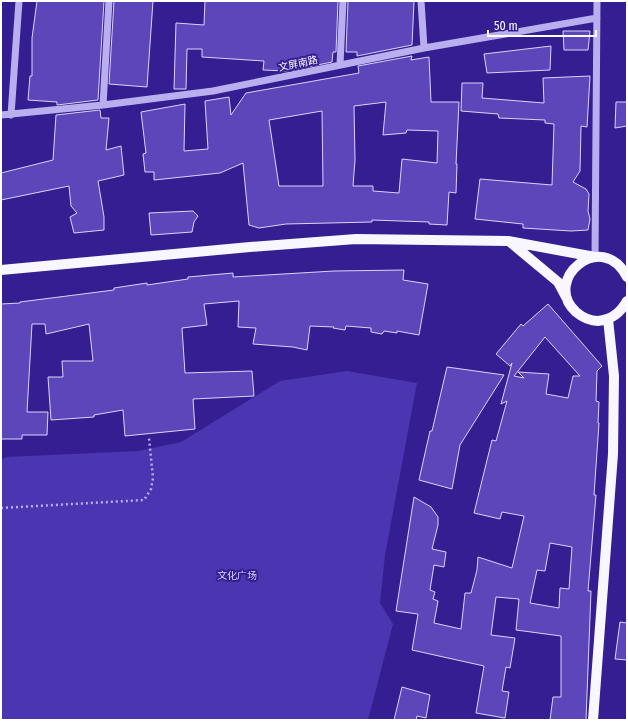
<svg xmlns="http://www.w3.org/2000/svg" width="628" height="721" font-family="'Fira Sans Condensed','Noto Sans SC',sans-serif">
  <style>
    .green { fill: #4c35b0 }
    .building { fill: #5c46b9; stroke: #dbd4fa; fill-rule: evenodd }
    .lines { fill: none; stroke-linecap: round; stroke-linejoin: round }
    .path { stroke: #baafee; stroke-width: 2.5; stroke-dasharray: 2 3; stroke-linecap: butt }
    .minor { stroke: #baafee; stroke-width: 7 }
    .major { stroke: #f8f6ff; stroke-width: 10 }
    .labels { text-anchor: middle; stroke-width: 4; stroke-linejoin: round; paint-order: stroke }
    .street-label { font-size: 10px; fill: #fff; stroke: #351e91 }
    .park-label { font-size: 10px; fill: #dbd4fa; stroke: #351e91 }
  </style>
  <rect width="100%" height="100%" fill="#351e91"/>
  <path class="green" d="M347,371L417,383L385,555L380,603L393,624L368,720H1V460L6,457L138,451L181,442L280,381Z"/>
  <path class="building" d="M37,1H104L98,100L57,105V102L28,100L30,76H32V38Z
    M114,1H153L147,87L109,84Z
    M205,1H338L336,52H333L332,62L288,71L263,70L264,61L202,57V49H187L186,89H174L176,23L204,25Z
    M348,1H414L412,45L357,56V52H346Z
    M563,31H590L588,50H564Z
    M551,46L550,70L487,73L484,54Z
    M412,56L411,60L429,57L431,102H459L456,164H457L456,193L449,192L447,225L429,224V222L372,220V222L286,224L259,228L249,225L243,163L220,173L154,180V172H145L143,154L146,153L141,112L185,104L184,151L208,149L205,101L229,97L231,115L246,93L359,73L358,66ZM386,102L383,135L406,133L407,130L438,131L437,163L402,159L399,193L373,191V186H353L355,160L354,106ZM322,111L323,186H279L269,120Z
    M590,76L587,127L581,126L580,171L573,182L586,189L589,194L588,211L590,219L588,230L571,231L523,228V224L475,219L480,179L552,185L554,124L545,123V120L499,118L498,114L461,111L462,83H483L482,98L544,103L543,78Z
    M616,102H627V126L615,128Z
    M100,110L101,118H109L106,150L121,146L124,175L98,181L104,217V230L74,233L70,217L77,213L71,206L69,186L1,200V173L53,160L56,115Z
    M193,211L198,216L194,222L192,232L151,235L149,213Z
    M404,270L403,280L428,284L419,335L397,331V333L384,331L382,334L371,332V328L346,326L345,330L333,328L334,327L310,326L307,350L293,347L253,344L256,328L238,327L239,301L204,304L207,325L182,328L185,373L252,371L254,396L193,399L195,429L125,436L123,410L94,415V417L51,420L48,377H63L62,361H93L89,324L46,334L45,324H32L27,412H48L47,435H22V439H1V304L20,303V302L114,290V288L147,283V285L188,279V277L233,273V277L334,271Z
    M548,304L602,366L597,371L596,401L599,402L598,423H599L594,495H596L588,591H591L586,720H550L553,697H561V636L516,630L519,599L496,597L491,635L515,638L510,668L506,667L502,691L509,692L505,718L476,713L484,666L412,650L418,614L396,611L414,497L431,507L438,517V525L432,549L446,552L444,567L434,565L430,590L435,592L433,599L438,601L434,623L461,629L465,593H471L477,570L478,557L512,568L524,516L502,512L500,519L474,513L492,440L496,441L507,401L501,404L512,363L510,366L496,354L521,324L523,326ZM545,337L580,376H573L568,398L546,394L549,374L518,372L524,378L514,376ZM550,543L572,547L569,589L560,588L559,608L530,603L537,570L545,571Z
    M447,367L504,375L460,445L452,489L419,480L430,431H432Z
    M620,622L627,623V660L615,659Z
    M402,687L430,695L426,718L417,716L416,720H394Z"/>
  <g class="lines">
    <path class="path" d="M1,508L144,500L151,489L153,478L149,438"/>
    <path class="minor" d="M421,1L424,48
      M340,64L343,1
      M103,105L109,1
      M1,115L103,105L213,91L424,48L597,18
      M11,115L19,1
      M595,257L597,1"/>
    <path class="major" d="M510,242L558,282L566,297
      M1,270L250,247L356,239L508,241L595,257
      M627,277C602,228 541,280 576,312C582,317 590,321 598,321C611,320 621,312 627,301
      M593,720L613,454L614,376L608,319"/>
  </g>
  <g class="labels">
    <g class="street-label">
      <text transform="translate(298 63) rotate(-12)" y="4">文屏南路</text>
    </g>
    <g class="park-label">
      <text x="237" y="579">文化广场</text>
    </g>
  </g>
  <rect width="628" height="721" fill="none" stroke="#ffffff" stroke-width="4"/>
  <path d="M488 30v6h108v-6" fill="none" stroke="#ffffff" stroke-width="2"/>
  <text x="494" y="30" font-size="12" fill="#ffffff" stroke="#351e91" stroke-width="3" paint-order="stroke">50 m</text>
</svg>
